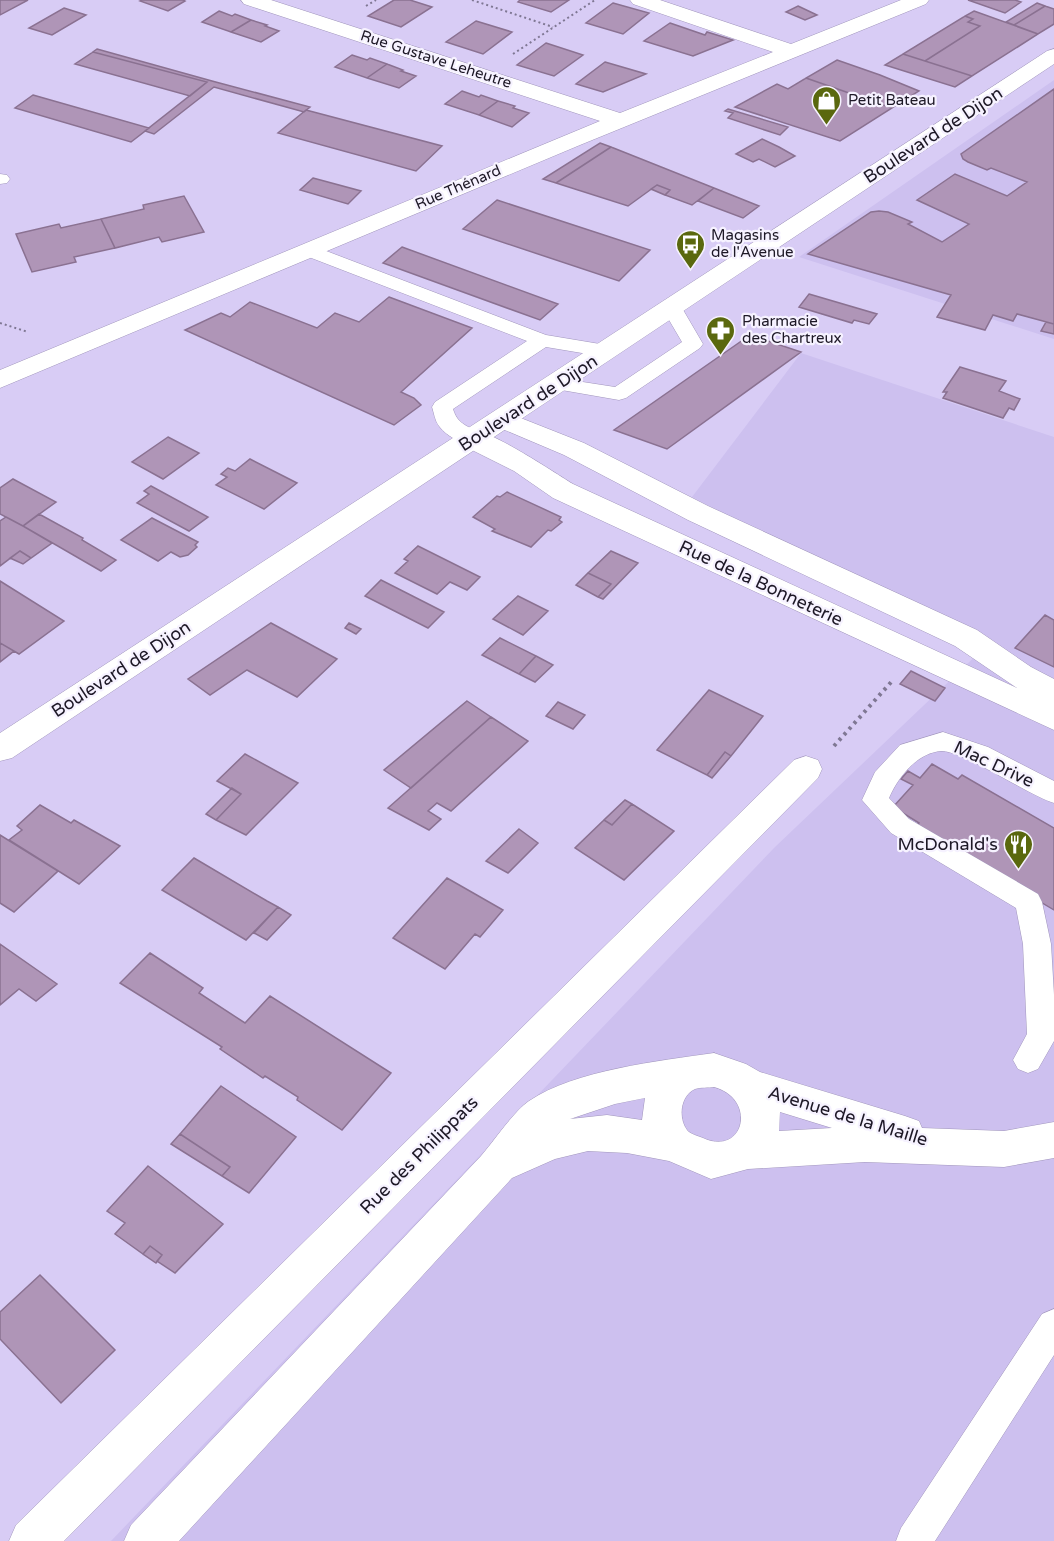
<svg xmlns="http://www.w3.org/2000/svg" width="1054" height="1541" font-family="'Varela Round',sans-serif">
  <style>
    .built { fill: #cdc0ef }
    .building { fill: #af95b7; stroke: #8a7191; stroke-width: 1.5 }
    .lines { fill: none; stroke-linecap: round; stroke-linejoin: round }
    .service-casing { stroke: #a196bc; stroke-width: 1 }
    .minor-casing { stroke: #a196bc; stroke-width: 1 }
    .secondary-casing { stroke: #a196bc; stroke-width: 1 }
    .path-far1 { stroke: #7f7793; stroke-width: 2; stroke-dasharray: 2 3; stroke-linecap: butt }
    .path { stroke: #7f7793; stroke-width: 4; stroke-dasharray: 3 4.5; stroke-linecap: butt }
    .service { fill: #fff; fill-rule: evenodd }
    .minor { fill: #fff; fill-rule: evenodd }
    .secondary { fill: #fff; fill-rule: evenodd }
    .labels { text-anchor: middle; stroke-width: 4.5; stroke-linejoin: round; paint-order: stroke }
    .far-street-label { font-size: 15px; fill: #1d1826; stroke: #f6f2ff }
    .far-poi-label { font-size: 15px; fill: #1d1826; stroke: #f6f2ff; text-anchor: start }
    .street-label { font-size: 18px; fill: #1d1826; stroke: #f6f2ff }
    .poi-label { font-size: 18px; fill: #1d1826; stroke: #f6f2ff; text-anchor: end }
  </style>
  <rect width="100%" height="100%" fill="#d8ccf5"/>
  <path class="built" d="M1054,80V339L799,257Z
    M801,353L1054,437V1541H111L775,847L985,647L692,497Z"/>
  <path class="building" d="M0,0H28L0,15Z
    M142,0H183L185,1L168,11L140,1Z
    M394,0H410L432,7L401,27L368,16Z
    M520,0H569L551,12L518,2Z
    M968,0H1015L1021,2L1005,13Z
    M613,3L649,13L623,34L586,23Z
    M1037,3L1045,6L1014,25L1006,22Z
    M798,6L817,15L805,20L786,12Z
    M1045,6L1054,9V24L1038,34L1014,25Z
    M64,8L86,15L52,35L29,28Z
    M219,11L232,16L235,14L251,20L231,32L202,22Z
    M974,11L1038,34L972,76L925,61L980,26L968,22L973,19L965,16Z
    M965,16L973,19L968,22L980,26L925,61L903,54Z
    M251,20L267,25L265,26L279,31L261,42L231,32Z
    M476,21L512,32L483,54L446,42Z
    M670,23L705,35L707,32L733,40L693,56L644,41Z
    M546,43L583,55L554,76L517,65Z
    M97,49L212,81L310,107L304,112L214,87L154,134L145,131L207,82L93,52Z
    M93,52L207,82L190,96L75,64Z
    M903,54L925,61L972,76L955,87L885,65Z
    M352,55L367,60L370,58L387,64L367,78L335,67Z
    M837,60L880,75L919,91L892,108L806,78Z
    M605,62L646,74L603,92L576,84Z
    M387,64L403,70L401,71L416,76L399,88L367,78Z
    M806,78L892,108L840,141L735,107L777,84L788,89Z
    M1054,89V324L1017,314L1013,321L993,315L985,330L937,317L951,295L808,254L871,212L879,211L888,212L912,222L908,224L942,242L969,224L917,200L955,174L1007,196L1027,182L991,168L987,170L968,162L963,159L961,154Z
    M462,91L479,97L481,95L498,101L479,115L445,104Z
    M33,95L149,128L131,142L15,108Z
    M498,101L515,106L513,108L529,113L512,127L479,115Z
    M728,109L788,127L780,135L728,118L733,113L725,111Z
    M306,110L442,146L416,171L278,133Z
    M762,139L779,147L795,156L775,167L759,159L753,162L736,154Z
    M600,143L611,147L556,183L543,179Z
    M611,147L714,188L692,205L665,195L670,190L657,185L628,206L556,183Z
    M313,178L361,191L348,204L300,190Z
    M657,185L670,190L665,195L651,189Z
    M714,188L759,206L743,218L698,201Z
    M184,196L204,232L162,242L159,237L115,248L101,219L144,209L143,205Z
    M497,200L650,250L619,281L463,229Z
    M101,219L115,248L74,257L76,262L32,272L16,234L59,224L61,228Z
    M402,247L558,304L540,320L383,263Z
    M809,294L877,314L869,324L854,320L852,323L799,307Z
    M389,297L472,328L401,392L414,398L421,405L394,425L185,330L221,313L230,317L250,302L317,328L335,313L359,322Z
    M1046,322L1054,324V334L1041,331Z
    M750,335L801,352L667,449L614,430Z
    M960,367L1006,381L999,391L1020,399L1014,410L1009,408L1003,418L943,398L947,392H943Z
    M168,437L199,453L163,479L132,462Z
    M250,459L297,483L264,509L216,485L227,477L221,474L228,468L235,471Z
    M13,479L56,502L23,526L0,514V488Z
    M151,486L208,517L189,531L137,503L149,494L144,491Z
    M507,492L561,517L559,520L562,522L551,531L548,530L531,547L492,531L495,529L473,517L497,496L500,497Z
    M39,514L83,538L82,540L116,560L101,571L23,526Z
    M6,517L23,526L52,543L31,558L20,551L0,566V521Z
    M152,518L198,542L195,545L197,547L188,555L180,557L171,552L158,561L121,540Z
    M418,546L480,577L467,590L450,582L437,594L395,573L408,561L404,559Z
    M20,551L31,558L23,564L10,558Z
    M611,551L638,563L603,599L598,597L611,584L588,573Z
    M588,573L611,584L598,597L576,585Z
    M381,580L442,611L444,612L428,628L365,596Z
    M0,581L64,621L19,654L0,643Z
    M518,596L548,611L523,635L493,619Z
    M1045,615L1054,620V667L1015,648Z
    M271,623L337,659L297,697L247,670L210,695L188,679Z
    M349,623L361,629L356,634L345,628Z
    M500,638L536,656L519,674L482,655Z
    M0,643L14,651L0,662Z
    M536,656L553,665L535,682L519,674Z
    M911,671L945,688L935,701L900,684Z
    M709,690L763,716L731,756L725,752L707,775L657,750Z
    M467,701L491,717L411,788L384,770Z
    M558,702L585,715L573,729L546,716Z
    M491,717L528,741L451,811L437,803L428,811L441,819L429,830L388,808Z
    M725,752L731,756L712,778L707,775Z
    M245,754L298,783L246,835L216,820L241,794L217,781Z
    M932,764L958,779L962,775L1054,828V910L915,827L919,823L893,807L913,785L901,779L908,771L920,778Z
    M232,788L241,794L216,820L206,814Z
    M625,800L632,804L612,825L604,820Z
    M632,804L674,831L624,880L575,848L604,820L612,825Z
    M40,805L71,823L74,820L120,846L79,884L9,840L22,830L17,826Z
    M519,829L538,843L508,873L486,861Z
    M0,835L58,871L14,912L0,903Z
    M194,858L267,901L278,907L246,940L162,890Z
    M447,878L503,910L480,937L475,934L445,969L393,938Z
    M278,907L291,915L267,940L254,933Z
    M0,944L40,972L57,984L36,1001L19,989L0,1005Z
    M150,953L203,988L199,993L245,1023L270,996L391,1073L342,1130L297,1100L298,1097L265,1076L263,1078L220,1049L222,1047L120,983Z
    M221,1086L296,1137L249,1193L222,1176L230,1167L180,1134Z
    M180,1134L230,1167L222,1176L171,1144Z
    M148,1166L223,1224L175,1273L157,1261L162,1255L150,1246L143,1254L115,1234L125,1223L107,1211Z
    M150,1246L162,1255L156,1263L143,1254Z
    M40,1275L115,1350L61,1403L0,1339V1312Z"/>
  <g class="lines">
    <defs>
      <path id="service" d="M0,174L7,175L10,179L7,183L0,184Z
        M308,244L546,335L606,345L613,347L616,351L613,355L606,357L546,347L453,409C459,429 473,424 483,439L479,444C466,447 447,437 439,426C435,421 434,413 432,407L435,402L527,341L301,254L299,250L301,246Z
        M672,302L679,304L682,308L703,344L700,348L626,398L619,400L550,388L547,384L550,380L557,378L615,387L682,342L662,308L665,304Z
        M943,732L988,747L1054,781V803C1028,795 962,750 941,751C917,753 898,777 889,798L909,819L1038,894L1042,902L1051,944L1054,995V1041L1038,1069L1028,1073L1018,1069L1013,1060L1027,1034L1023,944L1016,908L891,833L862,800L875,772L900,745Z
        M1054,1309V1355L935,1541H896L901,1528L1042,1314Z"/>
      <path id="minor" d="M241,0H271L620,113L773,52L633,4L630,0H660L791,44L901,0H929L926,4L580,145L0,388V370L600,121L244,4Z
        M503,411L584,443L708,506L977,630L1031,667L1054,679V730L553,498L514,471L462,445L458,439L462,433C465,432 468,430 472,430C491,430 555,473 573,484L1017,688L955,646L688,520L564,455L493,425L489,419L493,413Z
        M806,756L818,760L822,769L818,778L64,1541H9L16,1525L794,760Z
        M714,1053L746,1064L760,1072L905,1116L919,1121L922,1128L1004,1131L1054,1122V1158L1004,1167L865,1162L748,1169L711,1179L669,1161L627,1153L588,1151L555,1159L512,1178L179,1541H124L131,1525L481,1156C493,1142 515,1110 529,1101C575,1070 659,1061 714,1053ZM714,1087C758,1099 744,1157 703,1138C698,1136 690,1134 687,1130C678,1118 680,1096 695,1089C700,1087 709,1088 714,1087ZM645,1098L642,1120L607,1115L570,1119L615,1104ZM780,1112L832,1128L779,1131Z"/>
      <path id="secondary" d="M1054,49V64L12,758L0,761V733L1047,51Z"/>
    </defs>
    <use href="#service" class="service-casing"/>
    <use href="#minor" class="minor-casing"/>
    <use href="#secondary" class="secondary-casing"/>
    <path class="path-far1" d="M472,0L553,27
      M366,6L376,0
      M513,54L595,0
      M0,323L28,332"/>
    <path class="path" d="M834,746L893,680"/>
    <use href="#service" class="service"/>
    <use href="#minor" class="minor"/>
    <use href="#secondary" class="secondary"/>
  </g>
  <defs>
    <symbol id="shop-pin" viewBox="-11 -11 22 30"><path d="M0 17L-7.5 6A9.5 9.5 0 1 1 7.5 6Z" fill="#5a680e" stroke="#f6f2ff"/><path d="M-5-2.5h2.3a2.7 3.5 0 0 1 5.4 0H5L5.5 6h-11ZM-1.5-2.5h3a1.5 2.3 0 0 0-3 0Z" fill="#fff"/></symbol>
    <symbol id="bus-pin" viewBox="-11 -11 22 30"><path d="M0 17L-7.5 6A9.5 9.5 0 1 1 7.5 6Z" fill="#5a680e" stroke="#f6f2ff"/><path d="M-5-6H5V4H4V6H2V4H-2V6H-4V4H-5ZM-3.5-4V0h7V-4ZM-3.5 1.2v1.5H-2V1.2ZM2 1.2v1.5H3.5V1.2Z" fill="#fff"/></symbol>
    <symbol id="pharmacy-pin" viewBox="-11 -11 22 30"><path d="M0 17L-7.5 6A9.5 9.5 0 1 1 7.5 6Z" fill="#5a680e" stroke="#f6f2ff"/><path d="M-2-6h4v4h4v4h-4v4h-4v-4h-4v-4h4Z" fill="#fff"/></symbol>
    <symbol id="restaurant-pin" viewBox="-11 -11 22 30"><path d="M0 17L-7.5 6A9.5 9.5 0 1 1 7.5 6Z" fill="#5a680e" stroke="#f6f2ff"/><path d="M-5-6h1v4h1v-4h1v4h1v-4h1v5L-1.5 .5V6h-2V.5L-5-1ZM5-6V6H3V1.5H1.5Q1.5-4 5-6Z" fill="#fff"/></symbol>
  </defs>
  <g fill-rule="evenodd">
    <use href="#shop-pin" x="810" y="84" width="33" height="45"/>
    <use href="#bus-pin" x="674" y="228" width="33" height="45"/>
    <use href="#pharmacy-pin" x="704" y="314" width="33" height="45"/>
    <use href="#restaurant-pin" x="1002" y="828" width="33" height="45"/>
  </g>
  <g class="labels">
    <g class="far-street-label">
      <text transform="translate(436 59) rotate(18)" y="5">Rue Gustave Leheutre</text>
      <text transform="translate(458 187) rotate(-23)" y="5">Rue Thénard</text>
    </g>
    <g class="far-poi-label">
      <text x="848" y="105">Petit Bateau</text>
      <text x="711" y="240">Magasins<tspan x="711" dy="17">de l'Avenue</tspan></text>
      <text x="742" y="326">Pharmacie<tspan x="742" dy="17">des Chartreux</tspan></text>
    </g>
    <g class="street-label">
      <text transform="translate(933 135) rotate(-33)" y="6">Boulevard de Dijon</text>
      <text transform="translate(528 403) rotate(-33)" y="6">Boulevard de Dijon</text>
      <text transform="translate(761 583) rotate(25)" y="6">Rue de la Bonneterie</text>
      <text transform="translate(121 669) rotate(-33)" y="6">Boulevard de Dijon</text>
      <text transform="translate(994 764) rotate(25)" y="6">Mac Drive</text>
      <text transform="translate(848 1116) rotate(17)" y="6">Avenue de la Maille</text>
      <text transform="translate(419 1155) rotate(-45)" y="6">Rue des Philippats</text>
    </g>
    <g class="poi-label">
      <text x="998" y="850">McDonald's</text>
    </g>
  </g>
</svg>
